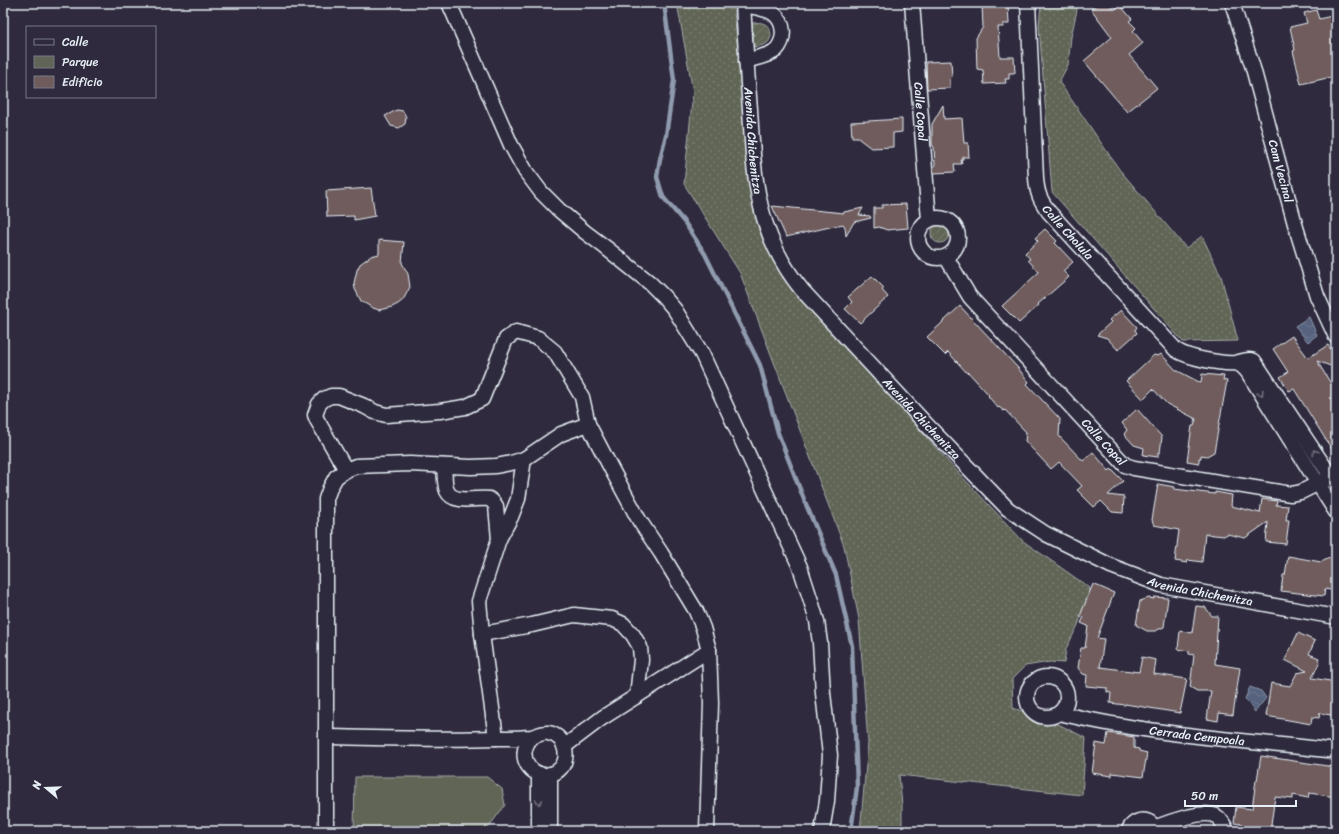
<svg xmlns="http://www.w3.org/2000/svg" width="1339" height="834" font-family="Sriracha,sans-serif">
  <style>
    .grass { fill: url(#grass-dots); stroke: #a4aba8 }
    .park { fill: #616557; stroke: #a4aba8 }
    .garden { fill: url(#garden-furrows); stroke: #a4aba8 }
    .water { fill: url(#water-waves); stroke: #909baf }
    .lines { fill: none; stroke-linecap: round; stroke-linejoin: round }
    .stream { stroke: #909baf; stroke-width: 4.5 }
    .building { fill: #6f5b5c; stroke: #e8f1f8 }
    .minor-casing { stroke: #e8f1f8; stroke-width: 17 }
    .tertiary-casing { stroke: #e8f1f8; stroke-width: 20 }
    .minor { stroke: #2f2a3d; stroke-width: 14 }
    .tertiary { stroke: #2f2a3d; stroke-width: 17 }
    .oneway { stroke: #70707e }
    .labels { text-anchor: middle; stroke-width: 3.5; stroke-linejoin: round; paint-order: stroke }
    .street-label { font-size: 12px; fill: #e8f1f8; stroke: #2f2a3d }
  </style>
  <defs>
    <pattern id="grass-dots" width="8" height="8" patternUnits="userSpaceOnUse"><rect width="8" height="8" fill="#616557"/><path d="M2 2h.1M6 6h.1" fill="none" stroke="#787c70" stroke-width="1.8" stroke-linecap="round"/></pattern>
    <pattern id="garden-furrows" width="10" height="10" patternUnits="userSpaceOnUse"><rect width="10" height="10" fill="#616557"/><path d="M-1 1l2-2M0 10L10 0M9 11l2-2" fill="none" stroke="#787c70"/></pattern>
    <pattern id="water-waves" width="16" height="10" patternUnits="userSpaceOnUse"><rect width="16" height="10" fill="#56627e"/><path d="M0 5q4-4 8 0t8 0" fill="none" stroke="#6e7991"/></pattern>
  </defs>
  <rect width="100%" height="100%" fill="#2f2a3d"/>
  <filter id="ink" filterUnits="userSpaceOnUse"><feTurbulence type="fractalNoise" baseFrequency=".025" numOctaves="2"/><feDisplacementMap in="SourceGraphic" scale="8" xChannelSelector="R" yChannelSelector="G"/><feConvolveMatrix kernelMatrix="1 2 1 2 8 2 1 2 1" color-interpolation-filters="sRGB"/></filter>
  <g filter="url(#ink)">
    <path class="grass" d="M677,3H733L753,189L779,271L953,467L1023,541L1090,588L1078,625L1066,649L1064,663L1050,662L1025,666L1012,679L1013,708L1052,721L1086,738L1082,795L899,775L902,805V831H860L868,743L859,619L844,546L740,273L684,184L693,92Z
      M1041,3H1076L1077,10L1071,37L1068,65L1059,82L1080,112L1119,169L1186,248L1202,236L1221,276L1238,341L1183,342L1052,192L1039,26Z"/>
    <path class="park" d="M355,777H487L502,789L505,805L488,828V831H354Z"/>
    <path class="garden" d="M752,23C755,23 759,22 762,23C771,25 774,37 767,43C763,46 758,46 754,47Z
      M931 234a9 9 0 1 1 18 0a9 9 0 1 1-18 0Z"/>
    <path class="water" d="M1309,317L1317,335L1308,342L1295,326Z
      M1250,687L1261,691L1266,698L1255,712L1245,699Z"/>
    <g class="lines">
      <path class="stream" d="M664,3L674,80L666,135L660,159L657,177L663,197L685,223L705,254L760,365L778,433L805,502L836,575L852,646L857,787L851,831"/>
    </g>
    <path class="building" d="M1008,3L1009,24H1003V27H998L1000,57H1014L1015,73H1009V79H1005L1006,83L984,84L983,70L977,69L976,38L983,27L982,5Z
      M1099,3H1108L1114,10L1120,5L1132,19L1129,21L1136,28L1133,31L1143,43L1129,55L1157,88L1127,112L1084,61L1112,37L1091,9Z
      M1316,10L1319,19L1336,15V30H1332L1336,44V76L1301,84L1293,51L1295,50L1290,27L1307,23L1304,13Z
      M951,61L952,77L950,79V88L927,89L926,62Z
      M943,105L944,119L962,118L964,143H968L969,157H963V159L961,160L962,164H954L955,172L934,173L933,168L935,165L934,147L932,145V124Z
      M397,110L403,111L406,117L405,124L399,128L391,126L385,116Z
      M902,119V132L893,133V147L871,148L859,139V137H852L851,122Z
      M371,188L375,216L354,220V216L327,217L326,191Z
      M906,204L908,228L887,230L879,227L874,228V208H882V205Z
      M772,206L844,213V212L863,208L859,215L870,216L871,218L854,222L846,236L845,227L843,224L786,237Z
      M1045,229L1057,241L1055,243L1073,262L1063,271L1069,277L1038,304L1039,305L1019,323L1002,306L1039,272L1028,260L1030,259L1025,253L1038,241L1035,238Z
      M379,240L404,242L402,263L408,274L410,287L403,300L398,304L392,307L379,310L373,308L361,301L355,289L354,283L357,270L360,264L371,256L379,254Z
      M872,276L884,288L882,290L888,297L860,323L845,309L852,302L848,297Z
      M960,306L1017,367L1029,382L1027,384L1060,419L1059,436L1083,461L1093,452L1109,471L1111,469L1123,481L1108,495L1124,497L1123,513L1112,512L1101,501L1094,507L1077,490L1082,486L1059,462L1051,469L1025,441L1026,432L1005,410L1004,411L999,407L998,408L988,396L989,395L968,372L967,373L948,352L945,355L927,337Z
      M1121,310L1137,327L1135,330L1137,333L1118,350L1107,338L1097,335L1111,322L1109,320Z
      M1292,336L1308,358L1328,345L1336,357V368L1317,361L1336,392V456L1294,389L1289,391L1280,377L1288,372L1273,349Z
      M1161,354L1176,370L1201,383L1202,374L1224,376L1223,380L1227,381L1214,452L1207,456L1201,455V458H1199V463L1187,461L1192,426H1194L1196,419L1167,404L1153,389L1143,399L1126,381L1154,355L1158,356Z
      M1137,409L1162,437L1160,453L1158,452V457L1143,455L1144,448L1134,445L1124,434L1127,430L1122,423Z
      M1158,484L1175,487L1174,489L1215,494V492L1232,495L1231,506L1260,513L1262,499L1277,501L1276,505L1288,506L1286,520H1289L1286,544L1266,542L1268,522L1245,538L1227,534L1224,536L1205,534L1202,562L1188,560L1187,563L1175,561L1179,530L1154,525L1152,520Z
      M1336,555V591L1325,589L1324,596L1281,591L1283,575H1285L1288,556L1321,562Z
      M1093,584L1114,593L1097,638L1104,639L1100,667L1139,672L1142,657L1156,660L1154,674L1187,679L1180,713L1125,704V705L1110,703L1111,693L1107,692V688L1086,686L1087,675L1083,674L1078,668L1081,648H1085L1088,626L1081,623L1084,617L1080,616Z
      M1154,597L1168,598L1164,627L1155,631H1147L1136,625L1140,601L1149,598L1154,599Z
      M1196,606L1205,607L1212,616H1218L1215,664L1240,668L1233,715L1219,713L1218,721L1207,719L1211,691H1197L1190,687L1194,655L1189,654V651L1178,649L1180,631L1192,633Z
      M1298,633L1315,641L1309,654L1319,658L1318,660L1320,661L1312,678L1336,682V716L1320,713L1319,718L1312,717L1311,724L1266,716L1271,683L1290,686L1297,673L1307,671L1285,660Z
      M1108,733L1134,737V748L1139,749V751L1147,753L1143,777L1112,773V776L1092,773L1096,743L1106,745Z
      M1261,756L1334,767L1333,774H1336V797L1309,793L1308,798L1293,795V799L1275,797L1270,831H1243L1242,824L1234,823L1236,807L1252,809L1256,780H1257Z"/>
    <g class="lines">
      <defs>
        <g id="minor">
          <path d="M449,3L511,145L526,172L541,192L559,210L585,232L605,247L650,283L664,297L675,310L702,354L800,567L811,601L817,621L820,643L823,693L830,755L827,801L822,831"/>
          <path id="s1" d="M743,3C745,38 747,74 750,109C754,177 756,234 802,290L926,424L1008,509L1046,534L1111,566L1161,585L1336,617"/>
          <path id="s2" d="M912,3L929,220"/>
          <path id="s3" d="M1028,3L1036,178C1037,193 1040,200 1049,212L1176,350C1188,358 1221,364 1235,363C1242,362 1247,358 1254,361L1336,484"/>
          <path id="s4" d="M1232,3L1253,68L1295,224L1317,296L1336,337"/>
          <path d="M743,5C752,7 765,8 773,13C785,22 786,39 776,50C769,56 755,58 746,61"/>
          <circle cx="938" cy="238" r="20"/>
          <path id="s5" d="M946,257L970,297L1125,465L1134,468L1291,494L1301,492L1331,477"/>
          <path d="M1236,363L1242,366L1247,371L1336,512"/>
          <path d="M444,466C445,473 444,484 447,491C454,505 477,497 489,499L492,501L496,506L499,539L479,601L482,634L496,738"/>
          <path d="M346,470L317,420L315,415L319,404L324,399L331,396H339L364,406L375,412L386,415L440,411L465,407L482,399L506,339L516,332L538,338L555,352L582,397L588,424L612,470L639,520L661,553L696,611L703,628L709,650L711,703L707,831"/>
          <path d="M499,539L511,517L518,499L524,459"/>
          <path d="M482,634L532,625L574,615L612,619L623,624L633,635L640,647L641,660L637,696"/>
          <circle cx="1047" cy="697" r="20"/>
          <path id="s6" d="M1059,713C1150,735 1243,740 1336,751"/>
          <path d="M327,737C384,738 440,740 497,738C508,738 520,738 531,737C537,736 541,732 548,733C567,736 572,762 556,772C536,784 512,758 532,737"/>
          <path d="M565,746L602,718L709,650"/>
          <path d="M550,774V831"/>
          <path d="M1154,828C1167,823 1203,809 1216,816C1221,819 1224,825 1227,831"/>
          <path d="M326,831V499L330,488L336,477L346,470L356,466L410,464L471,467L496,466L511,463L524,459L561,434L588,424"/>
          <path d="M539,831V774"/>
        </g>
        <path id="tertiary" d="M1130,831C1135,820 1150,818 1154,831"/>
      </defs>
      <use href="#minor" class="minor-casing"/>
      <use href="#tertiary" class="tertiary-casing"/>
      <use href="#minor" class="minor"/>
      <use href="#tertiary" class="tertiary"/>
    </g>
    <defs><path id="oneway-chevron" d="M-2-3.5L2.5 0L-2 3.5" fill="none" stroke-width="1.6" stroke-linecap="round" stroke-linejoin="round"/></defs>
    <g class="oneway">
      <use href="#oneway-chevron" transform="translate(1261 393) rotate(58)"/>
      <use href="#oneway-chevron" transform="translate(1315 452) rotate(-124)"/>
      <use href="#oneway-chevron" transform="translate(539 802) rotate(90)"/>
    </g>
  </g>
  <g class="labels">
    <g class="street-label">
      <text dy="4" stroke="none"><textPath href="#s2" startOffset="109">Calle Copal</textPath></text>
      <text dy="4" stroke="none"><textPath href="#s1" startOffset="138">Avenida Chichenitza</textPath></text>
      <text dy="4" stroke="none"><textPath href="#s4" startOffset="175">Cam Vecinal</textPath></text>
      <text dy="4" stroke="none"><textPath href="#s3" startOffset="240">Calle Cholula</textPath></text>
      <text dy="4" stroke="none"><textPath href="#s1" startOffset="474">Avenida Chichenitza</textPath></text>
      <text dy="4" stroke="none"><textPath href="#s5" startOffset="244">Calle Copal</textPath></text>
      <text dy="4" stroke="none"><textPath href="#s1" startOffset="810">Avenida Chichenitza</textPath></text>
      <text dy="4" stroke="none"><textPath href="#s6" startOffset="140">Cerrada Cempoala</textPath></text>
    </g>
  </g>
  <rect width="1339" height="834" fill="none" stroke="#2f2a3d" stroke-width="16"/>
  <rect x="8" y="8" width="1323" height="818" fill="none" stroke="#e8f1f8" stroke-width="1.5" filter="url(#ink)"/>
  <rect x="26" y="26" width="130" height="72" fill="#2f2a3d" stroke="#797a88"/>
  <rect x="34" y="39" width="20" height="6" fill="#2f2a3d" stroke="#797a88"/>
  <text x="62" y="46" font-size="12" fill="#e8f1f8">Calle</text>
  <rect x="34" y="56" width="20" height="12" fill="#616557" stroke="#797a88"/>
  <text x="62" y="66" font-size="12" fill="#e8f1f8">Parque</text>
  <rect x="34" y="76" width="20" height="12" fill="#6f5b5c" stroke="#797a88"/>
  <text x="62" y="86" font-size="12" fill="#e8f1f8">Edificio</text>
  <g transform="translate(46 788) rotate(289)" stroke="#2f2a3d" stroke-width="3" paint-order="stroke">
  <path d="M0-3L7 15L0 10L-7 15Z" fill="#e8f1f8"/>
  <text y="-6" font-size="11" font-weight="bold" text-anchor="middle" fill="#e8f1f8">N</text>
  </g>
  <path d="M1185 800v6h111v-6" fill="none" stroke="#e8f1f8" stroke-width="2"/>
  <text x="1191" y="800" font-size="12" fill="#e8f1f8" stroke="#2f2a3d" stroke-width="3" paint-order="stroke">50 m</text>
</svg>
